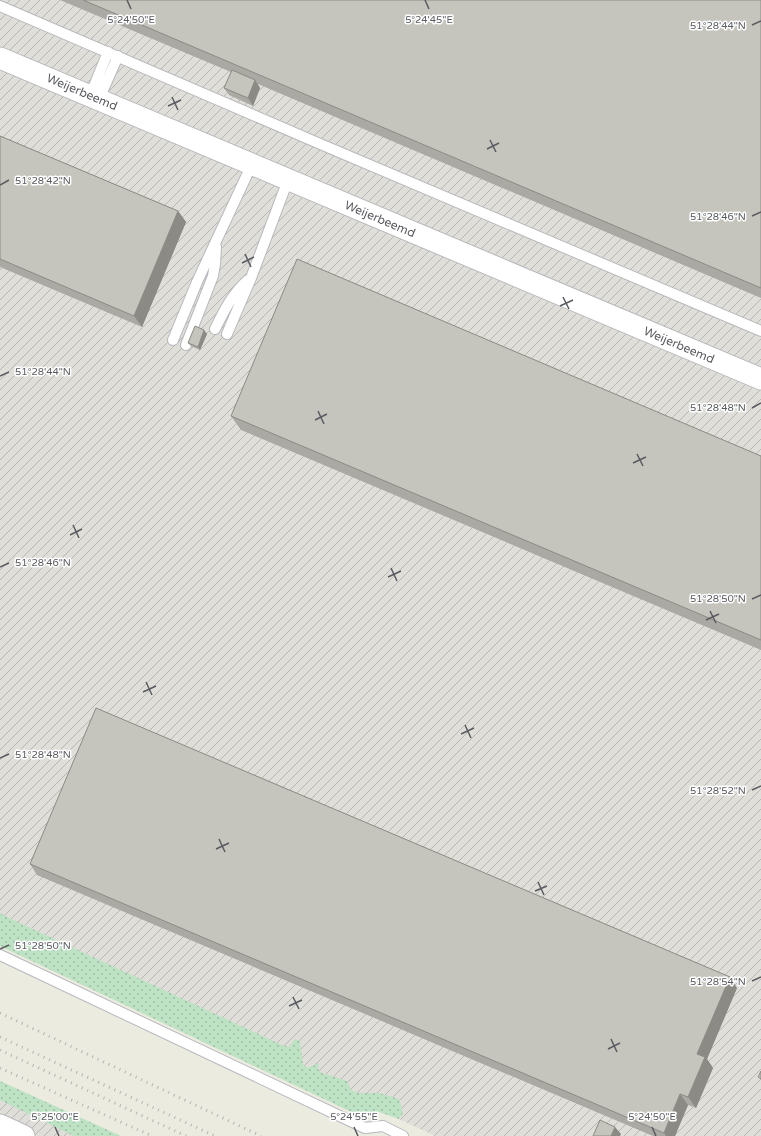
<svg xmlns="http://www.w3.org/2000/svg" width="761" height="1136" font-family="'Varela Round',sans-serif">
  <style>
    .industrial { fill: url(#industrial-furrows) }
    .grass { fill: url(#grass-dots) }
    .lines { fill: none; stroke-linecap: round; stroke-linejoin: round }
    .lane-casing { stroke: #b8b9be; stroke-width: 12 }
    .street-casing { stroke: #b8b9be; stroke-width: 23 }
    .lane { stroke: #fff; stroke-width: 10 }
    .street { stroke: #fff; stroke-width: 21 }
    .rail { stroke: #b3b4b4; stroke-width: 3; stroke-dasharray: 1 5; stroke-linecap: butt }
    .wall { fill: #aaa9a3 }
    .shaded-wall { fill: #8b8a84 }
    .building { fill: #c6c5bd; stroke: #8b8a84 }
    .ticks { fill: none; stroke: #595b60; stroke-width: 1.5 }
    .labels { text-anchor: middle; stroke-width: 3; stroke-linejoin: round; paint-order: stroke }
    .street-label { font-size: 12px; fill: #595b60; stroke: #fff }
    .ticks-label { font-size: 10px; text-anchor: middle; fill: #595b60; stroke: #fff; stroke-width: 3; stroke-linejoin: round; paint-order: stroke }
  </style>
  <defs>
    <pattern id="industrial-furrows" width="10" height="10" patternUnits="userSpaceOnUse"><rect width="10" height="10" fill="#dfded8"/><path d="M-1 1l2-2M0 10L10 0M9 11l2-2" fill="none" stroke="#b8b7b3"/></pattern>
    <pattern id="grass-dots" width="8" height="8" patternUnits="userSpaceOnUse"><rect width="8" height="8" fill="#bde2c4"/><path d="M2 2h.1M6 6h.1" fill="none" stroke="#9dbaa3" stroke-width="1.8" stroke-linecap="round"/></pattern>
  </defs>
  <rect width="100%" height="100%" fill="#ebebe0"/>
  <path class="industrial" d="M0,0H761V1136H435L0,930Z
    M0,1089L101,1136H0Z"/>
  <path class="grass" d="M0,913L7,917L282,1045L289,1047L295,1039L300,1041L303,1065L308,1068L319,1063L318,1069L322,1073L347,1081L351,1090L358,1093H379L399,1099L403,1113L399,1119L379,1112L362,1117L0,946Z
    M0,1081L121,1136H74L0,1100Z"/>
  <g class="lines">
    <defs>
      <path id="lane" d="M0,6L325,146L761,331
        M90,96L108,52
        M99,99L118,56
        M215,329C224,311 232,294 248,280
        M227,334L251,278L288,180
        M173,340L197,282L252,164
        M186,345L213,276L215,264L216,247
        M0,955L365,1128L383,1126L403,1136"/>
      <path id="street" d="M0,58L761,379
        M0,1125L24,1136"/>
    </defs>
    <use href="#lane" class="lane-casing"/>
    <use href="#street" class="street-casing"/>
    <use href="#lane" class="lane"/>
    <use href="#street" class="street"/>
    <path class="rail" d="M0,1013L261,1136
      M0,1037L215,1136
      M0,1050L186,1136
      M0,1068L152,1136"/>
  </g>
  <path class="wall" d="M60,0H761V298L258,84L260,88L253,106L229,95L224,88L231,72Z
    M0,136L178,211L186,222L142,327L0,267Z
    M207,334L200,350L191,346L188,343Z
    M231,416L761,456V650L241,430Z
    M30,864L737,988L707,1059L713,1068L696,1108L688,1105L675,1136H653L37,875Z"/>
  <path class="shaded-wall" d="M255,80L260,88L253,106L248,98Z
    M178,211L186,222L142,327L134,316Z
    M204,330L207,334L200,350L198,347Z
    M730,977L737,988L707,1059L713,1068L696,1108L688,1097L697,1054Z
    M680,1094L688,1105L675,1136H666L664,1133Z
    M615,1127L621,1134L620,1136H611Z"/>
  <path class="building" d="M83,0H761V288Z
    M232,70L255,80L248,98L224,88Z
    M0,136L178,211L134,316L0,259Z
    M297,259L761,456V640L231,416Z
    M195,326L204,330L198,347L188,343Z
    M96,708L730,977L697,1054L705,1057L688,1097L680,1094L664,1133L30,864Z
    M761,1071V1079L758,1077Z
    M600,1120L615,1127L611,1136H593Z"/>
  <path class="ticks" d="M127,0L131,9M425,0L429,9M752,25L761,21M172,97L178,110M168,106L181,100M490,140L496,152M487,149L499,143M0,185L9,180M752,216L761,212M245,254L251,267M242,263L254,257M563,297L569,309M560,306L573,300M0,376L9,372M752,408L761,403M318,411L324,424M315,420L327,414M637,454L643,466M633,463L646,457M73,525L79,538M70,535L82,529M0,567L9,563M391,568L397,581M388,577L401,571M752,599L761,595M710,611L716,623M706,620L719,614M146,682L152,695M143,692L156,686M465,725L471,738M461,734L474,728M0,758L9,754M752,790L761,786M219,839L225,852M216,849L229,843M538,882L544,895M535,891L547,886M0,949L9,945M752,981L761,977M293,997L299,1009M289,1006L302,1000M611,1039L617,1052M608,1049L620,1043M55,1127L59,1136M354,1127L358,1136M652,1127L656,1136"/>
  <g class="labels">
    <g class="street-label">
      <text transform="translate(82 92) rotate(23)" y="4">Weijerbeemd</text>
      <text transform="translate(380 219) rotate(23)" y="4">Weijerbeemd</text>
      <text transform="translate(679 345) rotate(23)" y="4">Weijerbeemd</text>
    </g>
  </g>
  <g class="ticks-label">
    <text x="131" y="23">5°24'50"E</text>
    <text x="429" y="23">5°24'45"E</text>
    <text x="718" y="29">51°28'44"N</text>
    <text x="43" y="184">51°28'42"N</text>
    <text x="718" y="220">51°28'46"N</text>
    <text x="43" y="375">51°28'44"N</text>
    <text x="718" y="411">51°28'48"N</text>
    <text x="43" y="566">51°28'46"N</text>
    <text x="718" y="602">51°28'50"N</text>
    <text x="43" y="758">51°28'48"N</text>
    <text x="718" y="794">51°28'52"N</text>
    <text x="43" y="949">51°28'50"N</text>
    <text x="718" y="985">51°28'54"N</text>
    <text x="55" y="1120">5°25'00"E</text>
    <text x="354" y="1120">5°24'55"E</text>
    <text x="652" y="1120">5°24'50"E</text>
  </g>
</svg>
